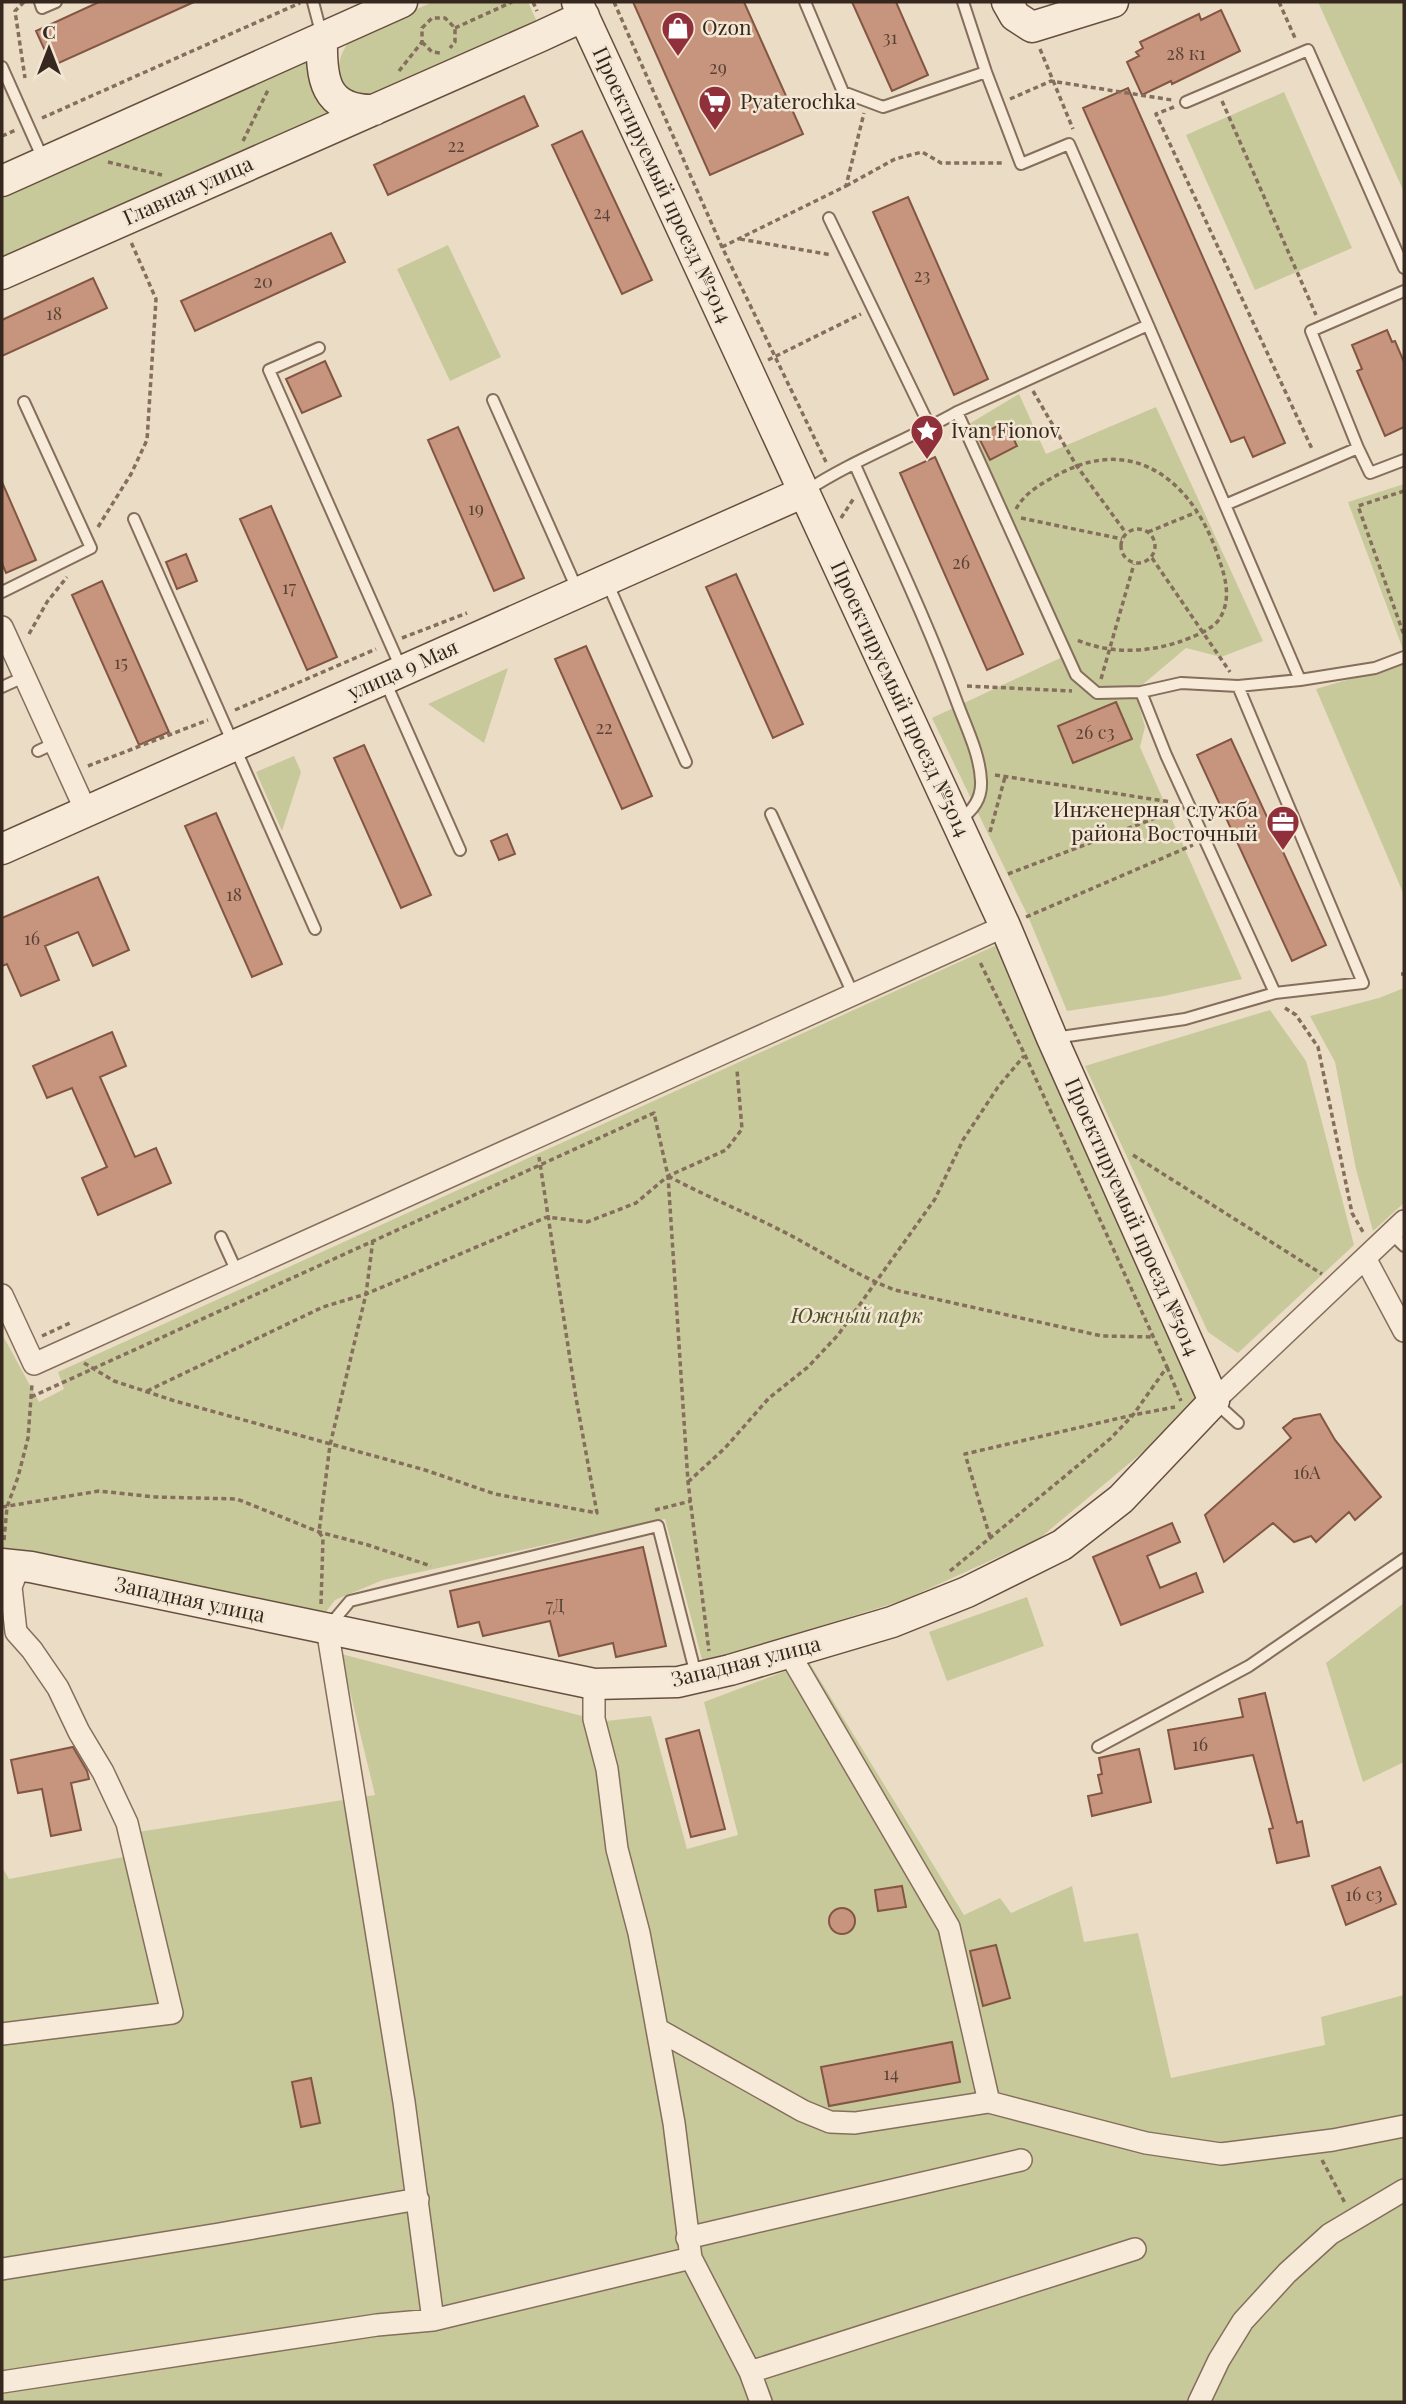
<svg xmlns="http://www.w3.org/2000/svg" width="1406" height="2404" font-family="'Playfair Display',serif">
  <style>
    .green { fill: #c8c99a }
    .building { fill: #c7957d; stroke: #835644; stroke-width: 2 }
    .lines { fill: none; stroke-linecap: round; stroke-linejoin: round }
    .lane-casing { stroke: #856e5c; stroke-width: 14 }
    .street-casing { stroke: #856e5c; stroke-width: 24 }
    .secondary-casing { stroke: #674f3f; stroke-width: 33 }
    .path { stroke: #856e5c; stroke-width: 3.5; stroke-dasharray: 5 3.5; stroke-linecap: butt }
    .lane { stroke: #f7ead8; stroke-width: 10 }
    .street { stroke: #f7ead8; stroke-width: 21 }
    .secondary { stroke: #f7ead8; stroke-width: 30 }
    .labels { text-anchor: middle; stroke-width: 5; stroke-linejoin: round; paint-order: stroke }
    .number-label { font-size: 18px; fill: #5a4336 }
    .poi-label { font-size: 21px; fill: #36281f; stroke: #f3e7d4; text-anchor: start }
    .street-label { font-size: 21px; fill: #36281f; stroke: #f3e7d4 }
    .park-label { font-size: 21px; font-style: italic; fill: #4b5127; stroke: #f3e7d4 }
  </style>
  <rect width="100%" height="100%" fill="#ebdcc5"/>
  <path class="green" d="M433,2H528L541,31L382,99L349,92C334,72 337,54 354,36Z
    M1318,2H1404V192Z
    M315,53C305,78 312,98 335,113L2,269V193Z
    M1284,92L1352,248L1255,290L1186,135Z
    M448,245L501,357L450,381L397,269Z
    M1019,394L1046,454L1156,407L1263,641L1221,657L1186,648L1135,691L1145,727L1140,747L1242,979L1164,996L1067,1011L1028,916L932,718L1071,653L969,424Z
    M1404,484V652L1348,502Z
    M1404,663V895L1316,689Z
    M508,668L484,743L428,704Z
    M294,756L301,772L282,831L256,772Z
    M1001,943L1199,1405L1040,1538L904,1600L703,1663L665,1519L383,1580L335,1600L319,1621L49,1555L2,1551V1334L39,1402L64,1389L58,1372Z
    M1404,988V1203L1373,1231L1356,1169L1335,1062L1310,1016L1379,998Z
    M1270,1010L1306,1061L1354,1245L1238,1353L1208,1332L1085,1066Z
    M1027,1597L1044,1646L947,1681L929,1632Z
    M1404,1603V1762L1363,1782L1326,1663Z
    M341,1654L594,1719L606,1721L651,1716L687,1849L738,1835L704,1702L809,1662L964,1915L1000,1898L1011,1913L1072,1886L1084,1942L1138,1933L1171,2078L1325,2045L1321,2017L1404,1995V2402H2V1867L9,1879L144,1853L138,1832L375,1795Z"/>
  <path class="building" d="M99,2H194L52,66L36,31Z
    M633,2H744L803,134L710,175Z
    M852,2H896L928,75L892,91Z
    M1221,10L1240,51L1172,84L1171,81L1142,95L1127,62L1139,56L1136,52L1143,48L1140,42L1199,14L1201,20Z
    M1128,88L1285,443L1253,457L1244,437L1231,442L1083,108Z
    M524,96L538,126L388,195L374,165Z
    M582,131L652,280L622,294L552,145Z
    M908,197L988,379L954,395L873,212Z
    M331,233L345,262L195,331L181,301Z
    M93,278L107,308L2,356V320Z
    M1387,330L1392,342L1395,341L1404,362V427L1385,436L1357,371L1362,369L1352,345Z
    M325,361L341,396L302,413L286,379Z
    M1005,422L1017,446L990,460L978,436Z
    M458,427L524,578L494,591L428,440Z
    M935,457L1023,654L987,670L900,473Z
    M2,482L36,560L6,573L2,563Z
    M271,506L337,657L307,670L240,519Z
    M186,554L197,581L177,589L166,562Z
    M736,574L803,724L773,738L706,587Z
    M102,581L169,732L139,745L72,595Z
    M586,646L652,796L622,809L555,659Z
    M1116,702L1132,739L1073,763L1058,726Z
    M1231,739L1326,945L1292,961L1197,755Z
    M364,745L431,895L401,908L334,758Z
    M216,813L282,964L252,977L185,826Z
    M507,834L515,854L499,860L491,841Z
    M98,877L129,950L93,966L78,932L45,946L59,980L21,996L7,964L2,966V918Z
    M112,1032L126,1066L100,1077L135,1157L156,1148L171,1183L98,1215L82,1178L107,1167L72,1088L47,1098L33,1066Z
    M1320,1414L1335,1440L1381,1497L1355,1520L1349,1512L1316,1542L1311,1536L1294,1542L1273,1523L1224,1562L1205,1515L1291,1438L1283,1428L1294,1419Z
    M1172,1523L1180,1542L1147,1556L1160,1588L1196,1573L1203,1592L1121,1625L1093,1557Z
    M643,1547L666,1646L616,1657L613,1643L559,1656L550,1621L483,1636L479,1622L458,1627L450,1591Z
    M1265,1693L1297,1823L1302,1821L1309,1856L1277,1863L1269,1829L1273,1828L1253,1755L1175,1769L1168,1730L1243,1717L1239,1699Z
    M699,1730L725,1829L691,1837L666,1739Z
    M73,1747L87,1771L89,1779L71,1783L81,1830L51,1836L42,1789L18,1793L11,1760Z
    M1139,1749L1151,1802L1092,1816L1088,1796L1102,1793L1098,1775L1102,1774L1099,1758Z
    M1380,1867L1396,1904L1346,1925L1332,1886Z
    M902,1886L906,1907L878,1911L875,1890Z
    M829 1921a13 13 0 1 1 26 0a13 13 0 1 1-26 0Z
    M996,1945L1010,1998L983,2006L970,1951Z
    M952,2042L960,2082L829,2106L821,2067Z
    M311,2078L320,2123L301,2127L292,2082Z"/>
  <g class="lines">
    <defs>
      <path id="lane" d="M40,2L42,8L56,2
        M313,2L322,36
        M805,2L843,92L883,107L986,72
        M963,2L986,72L1021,164L1069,144L1148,325
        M2,67L43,159
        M1186,102L1308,50L1404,268
        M829,218L930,427
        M319,348L269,370L401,668
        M493,400L577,589
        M957,412L1076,675L1097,693L1141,692
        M1358,448L1311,331L1404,291
        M855,465C890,544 928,623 958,705C967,729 980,755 981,781C982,799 973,811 959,820
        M806,491C853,460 908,440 957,412L1148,325L1300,680
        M1225,505L1358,448L1370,473L1404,460
        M134,519L315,929
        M607,582L686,762
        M2,592L91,548L24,402
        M385,681L460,850
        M1238,686L1363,983L1275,993
        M2,687L24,677
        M38,751L55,743
        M771,814L853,994
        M1054,1038L1185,1019L1275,993L1166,755L1141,692L1181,683L1238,686L1300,680L1375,668L1404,657
        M1391,1233L1404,1246
        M221,1237L237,1272
        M1216,1403L1238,1423
        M329,1626L350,1601L658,1526L696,1675
        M1098,1747L1249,1666L1404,1559"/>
      <path id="street" d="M2,627L86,811
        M1365,1258L1404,1331
        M2,1295L34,1364L1005,926
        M1214,1401L1404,1221
        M327,1628L404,2102L433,2320
        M789,1653L949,1927L989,2102
        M594,1684V1719L607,1769L617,1849L639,1933L651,1996L674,2123L691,2258L750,2372L761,2402
        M657,2029L803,2111L830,2122L855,2123L989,2102L1146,2143L1221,2154L1333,2140L1404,2126
        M2,2034L172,2013L127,1823L103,1772L79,1732L58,1688L32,1650L16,1632L11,1587L19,1566
        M687,2238L1021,2160
        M2,2269L219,2234L418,2199
        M750,2372L1135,2249
        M2,2382L377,2325L433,2320L691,2258
        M1199,2402L1219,2360L1243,2321L1287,2273L1330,2234L1404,2190"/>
      <path id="secondary" d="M1007,2L1015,16L1032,27L1113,2
        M322,38C321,78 324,111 374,110
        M2,181L402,2
        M2,274L541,36L584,16
        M2,849L804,492
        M2,1564L31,1567L594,1684L678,1682L730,1670L892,1622L967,1592L1062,1545L1121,1499L1214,1401L1052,1038L1005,926L577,2"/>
    </defs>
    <use href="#lane" class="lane-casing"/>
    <use href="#street" class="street-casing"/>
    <use href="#secondary" class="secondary-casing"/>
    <path class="path" d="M24,2L15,11L25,78
      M533,2L537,11
      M614,2L722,247L827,464
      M1279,2L1295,38
      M455,28L512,2
      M422,42L432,52L440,53
      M1040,49L1073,129
      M399,71L422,42V28L432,18H445L455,28V42L450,48
      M1010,99L1051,81L1172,100
      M1222,101L1316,315
      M1174,107L1156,114L1313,451
      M42,118L300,3
      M2,136L16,130
      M243,141L269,88
      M108,162L162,175
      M846,186L895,159L922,152L941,163H1004
      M740,239L832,255
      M722,247L846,186L864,113
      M768,360L861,314
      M1033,391L1076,465L1126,533
      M1404,491L1358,506L1404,635
      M1016,509C1025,492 1044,482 1061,473C1137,434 1194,484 1218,556C1225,576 1232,598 1220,618C1213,630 1192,637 1179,642C1145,653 1108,654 1075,639
      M841,518L854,498
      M1021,518L1122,539
      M98,527L131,474L147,440L156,299L131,242
      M1121 546a17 17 0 1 1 34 0a17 17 0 1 1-34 0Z
      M1148,532L1197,512
      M1152,558L1230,672
      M29,634L47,602L67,577
      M402,638L467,613
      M1101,679L1134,564
      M967,686L1072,691
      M235,710L376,649
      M88,766L208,720
      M995,775L1171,802
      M990,832L1005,777
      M1008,874L1174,811
      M1026,917L1193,845
      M1401,974H1404
      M1285,1008L1296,1015L1318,1047L1352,1213L1363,1232
      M1133,1155L1322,1274
      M668,1176C705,1196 743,1211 780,1230C819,1249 854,1275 895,1290L1102,1336L1154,1337
      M42,1336L70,1323
      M84,1363L114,1381L175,1401L425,1470L495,1494L597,1513L576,1398L539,1157
      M1167,1367L1181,1401
      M147,1391L323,1307L366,1294L547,1217L587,1222L636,1203L668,1176L726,1150L742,1129L737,1070
      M31,1397L654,1113L668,1176L688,1482L709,1651
      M688,1482L725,1448L769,1398L808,1367L838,1335L935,1199L963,1140L998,1087L1024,1056
      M2,1507L99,1491L155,1497L237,1499L319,1532L368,1545L431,1566
      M655,1510L691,1501
      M990,1537L965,1454L1133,1415L1175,1407
      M4,1540L7,1507L18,1477L28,1438L32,1384
      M950,1571L1110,1439L1133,1415L1167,1367L1025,1055L979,960
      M321,1604L323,1538L319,1532L330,1445L366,1294L373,1240
      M1322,2160L1345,2203"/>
    <use href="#lane" class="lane"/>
    <use href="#street" class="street"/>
    <use href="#secondary" class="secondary"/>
  </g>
  <defs>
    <symbol id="shop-pin" viewBox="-11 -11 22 30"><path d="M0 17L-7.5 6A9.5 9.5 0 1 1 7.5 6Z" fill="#90303a" stroke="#f3e7d4"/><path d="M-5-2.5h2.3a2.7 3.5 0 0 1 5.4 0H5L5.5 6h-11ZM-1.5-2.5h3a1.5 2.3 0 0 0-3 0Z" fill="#fff"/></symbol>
    <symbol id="supermarket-pin" viewBox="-11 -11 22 30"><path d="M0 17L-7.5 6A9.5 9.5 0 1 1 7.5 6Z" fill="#90303a" stroke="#f3e7d4"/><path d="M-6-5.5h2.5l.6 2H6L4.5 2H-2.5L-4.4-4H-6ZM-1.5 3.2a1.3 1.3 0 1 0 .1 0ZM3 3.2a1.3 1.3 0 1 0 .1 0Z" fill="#fff"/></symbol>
    <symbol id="sight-pin" viewBox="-11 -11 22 30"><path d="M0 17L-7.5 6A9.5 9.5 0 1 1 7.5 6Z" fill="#90303a" stroke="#f3e7d4"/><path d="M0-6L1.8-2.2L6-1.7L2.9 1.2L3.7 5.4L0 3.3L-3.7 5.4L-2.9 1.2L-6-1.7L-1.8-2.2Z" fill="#fff"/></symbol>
    <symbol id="office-pin" viewBox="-11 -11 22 30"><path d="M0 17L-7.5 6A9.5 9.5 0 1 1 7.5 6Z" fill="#90303a" stroke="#f3e7d4"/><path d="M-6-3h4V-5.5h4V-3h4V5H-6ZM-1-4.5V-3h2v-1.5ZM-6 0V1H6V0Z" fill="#fff"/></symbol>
  </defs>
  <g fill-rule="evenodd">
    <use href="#shop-pin" x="659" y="9" width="38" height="52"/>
    <use href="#supermarket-pin" x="696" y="83" width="38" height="52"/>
    <use href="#sight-pin" x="908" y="412" width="38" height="52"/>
    <use href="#office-pin" x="1264" y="803" width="38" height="52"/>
  </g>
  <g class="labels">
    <g class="number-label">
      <text x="890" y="44">31</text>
      <text x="1186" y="60">28 к1</text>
      <text x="718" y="74">29</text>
      <text x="456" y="152">22</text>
      <text x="602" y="219">24</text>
      <text x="922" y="282">23</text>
      <text x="263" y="288">20</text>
      <text x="54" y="320">18</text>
      <text x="476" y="515">19</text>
      <text x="961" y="569">26</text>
      <text x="289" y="594">17</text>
      <text x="121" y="669">15</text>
      <text x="604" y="734">22</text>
      <text x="1095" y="739">26 с3</text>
      <text x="234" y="901">18</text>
      <text x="32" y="945">16</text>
      <text x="1307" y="1479">16А</text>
      <text x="555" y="1612">7Д</text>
      <text x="1200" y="1751">16</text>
      <text x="1364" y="1901">16 с3</text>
      <text x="891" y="2080">14</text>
    </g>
    <g class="poi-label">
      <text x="702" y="35">Ozon</text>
      <text x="740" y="109">Pyaterochka</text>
      <text x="951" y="438">Ivan Fionov</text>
      <text x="1258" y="817" text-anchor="end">Инженерная служба<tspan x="1258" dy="24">района Восточный</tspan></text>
    </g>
    <g class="street-label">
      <text transform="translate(662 185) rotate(65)" y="7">Проектируемый проезд №5014</text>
      <text transform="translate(188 191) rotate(-24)" y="7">Главная улица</text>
      <text transform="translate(403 670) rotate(-24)" y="7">улица 9 Мая</text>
      <text transform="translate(900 699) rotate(65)" y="7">Проектируемый проезд №5014</text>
      <text transform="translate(1132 1217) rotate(66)" y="7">Проектируемый проезд №5014</text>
      <text transform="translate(190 1600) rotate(12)" y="7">Западная улица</text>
      <text transform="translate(746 1662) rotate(-14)" y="7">Западная улица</text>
    </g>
    <g class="park-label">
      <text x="857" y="1323">Южный парк</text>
    </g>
  </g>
  <rect width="1406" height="2404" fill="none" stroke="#36281f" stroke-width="7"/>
  <g transform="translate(49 49)" stroke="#f3e7d4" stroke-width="5" paint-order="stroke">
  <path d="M0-5L12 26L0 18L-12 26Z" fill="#36281f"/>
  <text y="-10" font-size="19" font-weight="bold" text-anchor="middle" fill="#36281f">С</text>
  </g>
</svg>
